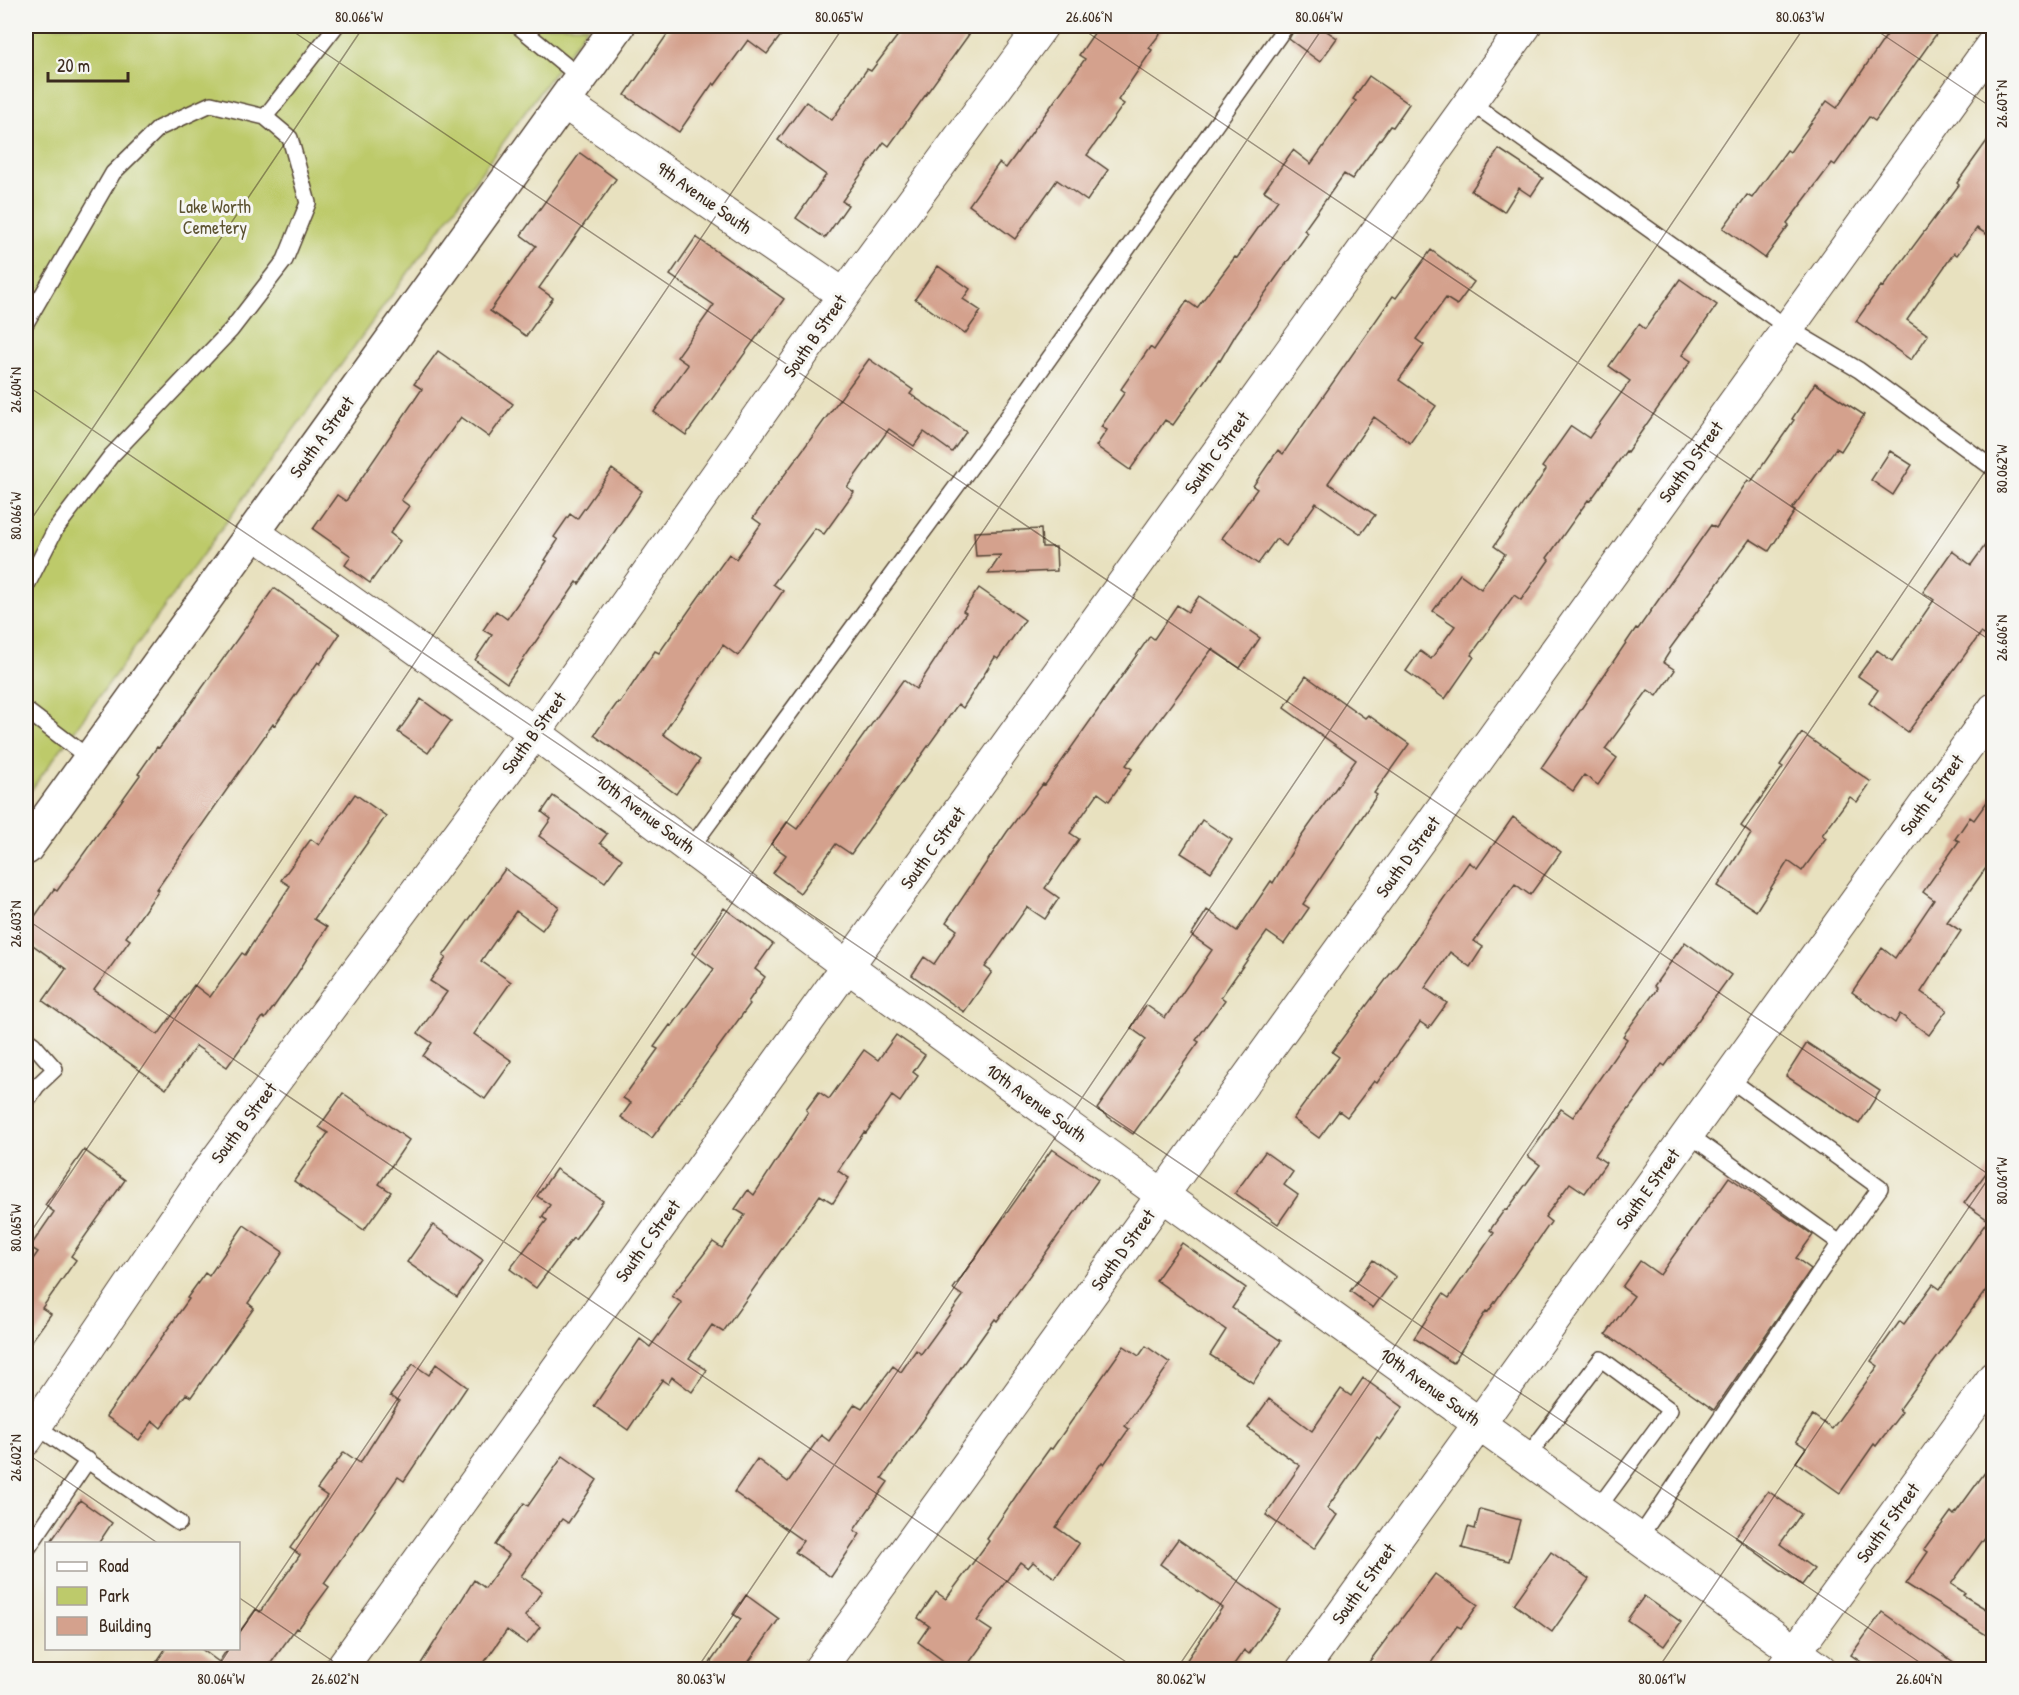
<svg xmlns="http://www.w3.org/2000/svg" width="2019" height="1695" font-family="'Patrick Hand',sans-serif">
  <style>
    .green { fill: #bdca6b; stroke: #7c7a44; stroke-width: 1.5 }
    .building { fill: #d4a18d }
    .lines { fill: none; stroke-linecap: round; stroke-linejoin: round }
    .service-casing { stroke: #554536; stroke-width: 18 }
    .minor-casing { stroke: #554536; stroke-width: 34 }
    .tertiary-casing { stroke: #554536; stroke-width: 36 }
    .service { stroke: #fff; stroke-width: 15 }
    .minor { stroke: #fff; stroke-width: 32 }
    .tertiary { stroke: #fff; stroke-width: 33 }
    .ticks { fill: none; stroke: #3b2a1e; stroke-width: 1.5; stroke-opacity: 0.45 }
    .labels { text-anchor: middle; stroke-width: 6; stroke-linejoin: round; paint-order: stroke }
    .street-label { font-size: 18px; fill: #3b2a1e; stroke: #f6f6f2 }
    .park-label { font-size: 18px; fill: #5c5231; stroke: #f6f6f2 }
    .neatline { fill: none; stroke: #3b2a1e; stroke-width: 2 }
    .ticks-label { font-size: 15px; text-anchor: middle; fill: #3b2a1e }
  </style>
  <rect width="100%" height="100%" fill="#f6f6f2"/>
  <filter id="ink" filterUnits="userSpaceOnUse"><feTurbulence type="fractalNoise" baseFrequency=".0167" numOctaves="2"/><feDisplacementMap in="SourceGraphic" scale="12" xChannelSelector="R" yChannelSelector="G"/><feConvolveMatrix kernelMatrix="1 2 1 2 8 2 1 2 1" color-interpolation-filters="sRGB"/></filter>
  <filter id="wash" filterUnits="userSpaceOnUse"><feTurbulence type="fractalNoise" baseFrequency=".008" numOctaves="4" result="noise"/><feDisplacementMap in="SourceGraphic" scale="24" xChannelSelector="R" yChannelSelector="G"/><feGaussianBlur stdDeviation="1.35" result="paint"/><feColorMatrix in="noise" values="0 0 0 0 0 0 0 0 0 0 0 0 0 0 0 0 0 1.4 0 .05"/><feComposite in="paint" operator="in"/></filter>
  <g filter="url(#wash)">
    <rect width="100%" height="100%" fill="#e8e1bf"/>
    <path class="green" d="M26,26H588L26,797Z"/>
    <g id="blocks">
      <path class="building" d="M673,26H788L767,54L748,40L715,85L713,83L679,132L625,95Z
        M905,26H975L889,146L884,142L842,201L848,205L825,238L796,218L826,175L778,140L806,102L832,120L867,69L871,71Z
        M1099,26H1166L1149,48L1152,50L1118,100L1124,104L1087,155L1108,170L1087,201L1057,180L1015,239L969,205L999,163L1006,168L1030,135L1085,59L1079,55Z
        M1296,26H1319L1337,38L1320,62L1289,39Z
        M1893,26H1942L1875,121L1869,117L1835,165L1832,163L1787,223L1789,225L1765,258L1723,228L1747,195L1752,198L1787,150L1790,152L1827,101L1837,108Z
        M1369,76L1409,104L1393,127L1390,126L1352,179L1344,174L1304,230L1308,233L1236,334L1220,361L1219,360L1173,425L1165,420L1130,470L1096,446L1107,430L1101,427L1125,392L1121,389L1150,347L1154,350L1187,301L1197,308L1235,257L1237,258L1278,200L1264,191L1293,150L1311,164L1356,101L1353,99Z
        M1994,131V239L1977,228L1957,255L1954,253L1907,320L1928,335L1911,360L1856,321L1881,286L1883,287L1959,185L1957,183Z
        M1499,149L1543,178L1531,196L1519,188L1504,212L1471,191Z
        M580,153L616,179L539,288L553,298L526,336L490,311L536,246L521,235Z
        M696,237L784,299L686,435L654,412L688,365L677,357L714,305L670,275Z
        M1431,250L1474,282L1457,305L1446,298L1416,339L1424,345L1399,380L1436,406L1410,443L1374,417L1328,483L1375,515L1361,534L1316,503L1286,546L1276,539L1258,564L1222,538L1257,489L1253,486L1278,450L1283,454L1393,296L1396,298Z
        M938,266L970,289L963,299L981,311L965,334L915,299Z
        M1680,279L1717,305L1682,355L1691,361L1627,452L1626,451L1590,501L1588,500L1547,558L1549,560L1521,600L1514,595L1471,655L1474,657L1445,699L1406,671L1420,651L1431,659L1455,626L1433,611L1460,574L1481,589L1505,554L1494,546L1546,470L1542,467L1571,426L1589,438L1630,381L1609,366L1639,324L1645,329Z
        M438,351L513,404L489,437L461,417L401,500L409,506L390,533L400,541L370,583L345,565L351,556L313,529L337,495L346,501L422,389L414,384Z
        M869,359L913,390L910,394L966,432L952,452L924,432L914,446L889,429L847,487L854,492L824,534L815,528L773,584L783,591L738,656L723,645L663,734L700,760L676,794L594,735L618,702L620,703L655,651L659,653L729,554L736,559L761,524L753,518Z
        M1815,383L1864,415L1841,451L1836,448L1792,509L1795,511L1769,551L1750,539L1669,650L1670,651L1663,662L1675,670L1657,696L1648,690L1605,749L1617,758L1598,785L1584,775L1573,791L1541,768L1636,628L1638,629L1711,525L1716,528L1748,480L1751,482L1794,420L1792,419Z
        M1890,451L1912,465L1893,495L1871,480Z
        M612,469L642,491L579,584L577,582L507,683L475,660L492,635L483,630L496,611L507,619L547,561L545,560L558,540L554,537L570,514L577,519Z
        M1041,529L1042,547H1056L1057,571L988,574L1001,555L976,556L974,532Z
        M1994,533V621L1984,635L1981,633L1908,732L1869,703L1878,690L1858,676L1877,650L1892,661L1934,600L1923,592L1952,551L1971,565Z
        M274,588L340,634L320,664L318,662L275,725L273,724L157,889L159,890L126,937L130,940L94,990L158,1035L194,985L210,997L242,953L245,955L290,886L281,880L311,839L319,845L355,794L386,816L314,919L327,927L295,977L265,1019L263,1017L227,1067L196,1046L166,1089L43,1001L66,969L26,940V929L54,889L57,891L140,775L138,774L157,747L159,748Z
        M979,588L1025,620L998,659L995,657L963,708L958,704L851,854L836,844L800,893L773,873L786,855L771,844L787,822L797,829L903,680L916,689L966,613L963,611Z
        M1199,596L1260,638L1240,668L1212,649L1126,765L1132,769L1109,801L1098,793L1070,833L1079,839L1045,888L1059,898L1045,919L1027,907L985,967L992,972L964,1012L912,975L924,957L934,964L957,930L946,922L1007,832L1043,784L1045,785L1150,636L1154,639L1177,605L1188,612Z
        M1306,676L1365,718L1368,715L1409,744L1374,793L1377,795L1303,904L1309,908L1284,944L1267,932L1221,997L1225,1000L1196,1040L1199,1042L1133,1134L1097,1109L1146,1039L1131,1028L1146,1005L1165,1018L1212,950L1191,935L1207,910L1237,931L1271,881L1273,883L1301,837L1356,760L1284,708Z
        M421,699L451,721L428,753L398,732Z
        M1802,733L1871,782L1857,802L1850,797L1822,835L1826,838L1802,871L1788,861L1756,911L1718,886L1751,834L1741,826L1783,767L1780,765Z
        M1994,792V857L1947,922L1961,931L1921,992L1947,1010L1929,1035L1900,1014L1895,1023L1852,992L1882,948L1895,958L1934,900L1923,892L1959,841L1955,839L1970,817L1974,820Z
        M553,796L607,834L600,843L622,859L605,882L539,836L551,819L542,812Z
        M1513,817L1561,852L1530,895L1515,884L1474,941L1483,947L1470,967L1450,952L1425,988L1447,1003L1429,1028L1420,1022L1377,1083L1374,1081L1347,1117L1339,1111L1319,1138L1293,1119L1339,1057L1332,1052L1405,954L1469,862L1477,868Z
        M1202,820L1232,840L1211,872L1181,853Z
        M505,869L559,907L542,930L516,911L481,961L511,982L474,1034L512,1061L485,1099L423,1056L432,1043L418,1033L447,992L430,981L446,958L443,956Z
        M724,908L773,944L755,969L765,977L748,1002L750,1004L652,1138L621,1117L631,1103L623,1098L658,1049L654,1047L670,1025L672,1026L714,969L692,953Z
        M1685,942L1731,975L1665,1066L1662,1064L1595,1155L1606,1163L1585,1193L1570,1183L1545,1217L1551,1222L1488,1312L1486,1311L1453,1363L1414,1338L1443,1294L1449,1298L1494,1233L1490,1230L1505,1209L1507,1210L1540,1165L1528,1156L1561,1109L1573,1117L1627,1039L1623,1036L1657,989L1654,986Z
        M896,1035L925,1055L913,1072L918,1076L900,1102L892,1096L866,1133L864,1132L838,1171L849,1178L833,1203L820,1195L723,1332L712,1325L689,1358L707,1370L692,1392L672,1377L668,1384L662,1380L628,1430L594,1406L640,1339L650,1347L682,1303L672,1296L713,1242L722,1248L745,1215L735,1209L748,1190L754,1195L808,1112L806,1110L819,1092L829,1099L864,1050L878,1060Z
        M1807,1043L1880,1091L1859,1124L1786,1076Z
        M343,1093L409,1140L379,1184L391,1192L364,1230L294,1181L328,1133L319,1127Z
        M1052,1149L1098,1180L997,1321L995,1319L882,1478L888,1482L854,1530L860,1534L831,1577L795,1552L803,1541L734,1492L757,1459L788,1482L821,1435L829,1441L855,1404L862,1408L893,1366L901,1372L916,1350L921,1354L963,1296L953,1289Z
        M84,1150L125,1180L71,1256L76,1260L42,1308L51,1314L26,1349V1269L38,1252L30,1247L54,1212L45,1205Z
        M1265,1152L1293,1172L1284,1185L1298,1195L1278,1224L1235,1193Z
        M1994,1162V1296L1986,1290L1899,1410L1902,1412L1876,1446L1874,1444L1840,1493L1796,1462L1806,1448L1796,1441L1813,1415L1832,1429L1878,1366L1871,1361L1900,1321L1904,1324L1933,1284L1940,1289L1988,1220L1964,1203Z
        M556,1169L603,1201L575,1240L573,1238L536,1288L510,1269L547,1220L542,1217L550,1205L537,1196Z
        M1729,1177L1813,1235L1796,1258L1811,1269L1714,1410L1606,1334L1634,1296L1622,1287L1640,1261L1660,1275Z
        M244,1225L283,1252L248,1303L254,1308L191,1397L186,1394L161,1428L153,1421L139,1440L106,1416L189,1299L187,1298L205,1273L209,1276Z
        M433,1225L483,1260L457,1297L407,1262Z
        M1182,1243L1246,1288L1232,1308L1281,1341L1253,1383L1210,1355L1226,1330L1156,1280Z
        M1373,1260L1396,1277L1373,1308L1350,1291Z
        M1124,1346L1139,1356L1146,1346L1170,1363L1125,1426L1129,1429L1104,1464L1102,1462L1056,1527L1079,1544L1055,1578L1033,1562L1028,1568L1020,1562L977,1621L992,1631L964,1670H956L918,1642L929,1626L918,1618L936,1592L946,1599L989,1541L987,1539L1022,1487L1050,1448L1052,1449Z
        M413,1364L429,1375L436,1364L467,1387L404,1481L398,1477L324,1583L329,1587L298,1629L296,1628L266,1670H151L166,1648H200L219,1662L228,1648H238V1634L256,1609L260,1612L300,1555L290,1548L327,1496L317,1489L344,1452L360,1463L399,1402L390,1396Z
        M1363,1378L1403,1407L1380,1439L1377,1437L1327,1508L1337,1515L1314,1549L1266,1515L1300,1466L1248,1428L1269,1399L1312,1431L1341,1389L1351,1396Z
        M563,1456L597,1480L568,1523L562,1519L521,1576L542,1591L525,1616L540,1627L527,1644L507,1630L479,1670H417L474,1580L485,1588L509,1555L495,1545L524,1503L528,1506Z
        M1994,1460V1525L1951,1584L1965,1593L1963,1595L1994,1614V1640L1906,1584L1928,1552L1924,1549L1951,1512L1954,1515Z
        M1768,1491L1801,1514L1780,1544L1814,1569L1802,1585L1735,1537Z
        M80,1500L112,1523L98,1544H49Z
        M1480,1509L1520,1520L1509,1561L1462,1548L1468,1527L1475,1529Z
        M1178,1539L1280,1610L1249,1654L1244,1650L1230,1670H1180L1222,1608L1160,1564Z
        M1551,1552L1589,1579L1552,1632L1514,1604Z
        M1435,1574L1478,1605L1461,1628L1457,1626L1426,1670H1363Z
        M746,1595L779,1619L743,1670H705L741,1619L733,1614Z
        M1644,1596L1681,1622L1664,1646L1627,1620Z
        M1882,1612L1965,1670H1873L1851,1655Z"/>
    </g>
  </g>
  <g filter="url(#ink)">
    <use href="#blocks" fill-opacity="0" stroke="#554536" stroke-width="1.5"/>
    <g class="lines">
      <defs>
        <path id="service" d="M518,26L581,78
          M1470,102L1788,328L1859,370L1994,469
          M265,117L336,26
          M26,323L113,173L159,128L211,104L265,117L290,138L308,203L285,260L231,330L111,456L55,530L26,587
          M26,710L90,759
          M690,849L1006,419L1286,26
          M26,1039L33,1044L55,1069L37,1086L26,1102
          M1688,1134L1840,1243L1880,1188L1728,1078
          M36,1426L179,1523
          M1527,1457L1601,1359L1670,1410L1598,1508
          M1639,1538L1840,1243
          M26,1551L88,1460"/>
        <path id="minor" d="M563,102L844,295
          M253,532L535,733L847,966L1183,1210L1821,1670
          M26,1440L203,1178L541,724L844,295L1042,26
          M340,1670L1525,26
          M819,1670L1478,759L1994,42
          M1302,1670L1994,709
          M1782,1670L1994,1377"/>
        <path id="tertiary" d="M26,848L618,26"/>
      </defs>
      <use href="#service" class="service-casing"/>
      <use href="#minor" class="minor-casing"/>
      <use href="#tertiary" class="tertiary-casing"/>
      <use href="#service" class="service"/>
      <use href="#minor" class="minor"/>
      <use href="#tertiary" class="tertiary"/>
    </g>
  </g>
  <path class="ticks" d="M285,26L1994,1178M1078,26L1994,643M1870,26L1994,109M26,385L1931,1670M26,527L364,26M26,919L1138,1670M26,1239L844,26M26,1453L159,1544M238,1597L346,1670M238,1635L1324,26M216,1670L230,1648M696,1670L1805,26M1176,1670L1994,458M1657,1670L1994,1170"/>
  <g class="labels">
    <g class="street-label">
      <text transform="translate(704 198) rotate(35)" y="6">9th Avenue South</text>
      <text transform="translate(815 336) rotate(-55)" y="6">South B Street</text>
      <text transform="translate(322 437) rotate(-54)" y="6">South A Street</text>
      <text transform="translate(1217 453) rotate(-54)" y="6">South C Street</text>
      <text transform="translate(1691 462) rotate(-54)" y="6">South D Street</text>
      <text transform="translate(534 733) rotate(-54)" y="6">South B Street</text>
      <text transform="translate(1932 795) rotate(-54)" y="6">South E Street</text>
      <text transform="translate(645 814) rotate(37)" y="6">10th Avenue South</text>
      <text transform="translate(933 848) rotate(-54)" y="6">South C Street</text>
      <text transform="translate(1408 857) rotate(-54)" y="6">South D Street</text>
      <text transform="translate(1036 1103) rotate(36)" y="6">10th Avenue South</text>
      <text transform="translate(244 1123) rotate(-53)" y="6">South B Street</text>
      <text transform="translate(1648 1189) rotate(-54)" y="6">South E Street</text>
      <text transform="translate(648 1241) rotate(-54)" y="6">South C Street</text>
      <text transform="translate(1123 1250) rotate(-54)" y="6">South D Street</text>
      <text transform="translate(1430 1387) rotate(36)" y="6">10th Avenue South</text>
      <text transform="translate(1888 1523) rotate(-54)" y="6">South F Street</text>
      <text transform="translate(1364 1584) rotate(-54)" y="6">South E Street</text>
    </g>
    <g class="park-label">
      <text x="215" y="213">Lake Worth<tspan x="215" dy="21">Cemetery</tspan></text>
    </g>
  </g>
  <rect width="2019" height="1695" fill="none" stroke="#f6f6f2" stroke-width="66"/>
  <rect x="45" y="1542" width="195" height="108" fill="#f6f6f2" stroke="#aba49d" stroke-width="1.5"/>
  <rect x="57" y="1562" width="30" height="9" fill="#ffffff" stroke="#aba49d" stroke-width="1.5"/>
  <text x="99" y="1572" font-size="18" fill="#3b2a1e">Road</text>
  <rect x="57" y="1587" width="30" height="18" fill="#bdca6b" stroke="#aba49d" stroke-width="1.5"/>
  <text x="99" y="1602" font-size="18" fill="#3b2a1e">Park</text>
  <rect x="57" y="1617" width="30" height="18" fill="#d4a18d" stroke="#aba49d" stroke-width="1.5"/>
  <text x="99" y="1632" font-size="18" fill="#3b2a1e">Building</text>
  <path d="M48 72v9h80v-9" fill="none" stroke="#3b2a1e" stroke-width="3"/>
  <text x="57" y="72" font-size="18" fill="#3b2a1e" stroke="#f6f6f2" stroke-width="4.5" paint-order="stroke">20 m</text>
  <rect x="33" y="33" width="1953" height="1629" class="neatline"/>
  <g class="ticks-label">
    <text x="359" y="22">80.066°W</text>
    <text x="839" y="22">80.065°W</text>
    <text x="1089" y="22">26.606°N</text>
    <text x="1319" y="22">80.064°W</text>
    <text x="1800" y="22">80.063°W</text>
    <text transform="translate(2002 104) rotate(-90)" y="5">26.607°N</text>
    <text transform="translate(16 390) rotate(-90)" y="5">26.604°N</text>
    <text transform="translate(2002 469) rotate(-90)" y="5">80.062°W</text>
    <text transform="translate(16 516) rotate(-90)" y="5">80.066°W</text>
    <text transform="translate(2002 638) rotate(-90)" y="5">26.606°N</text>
    <text transform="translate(16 924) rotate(-90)" y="5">26.603°N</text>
    <text transform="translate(2002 1181) rotate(-90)" y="5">80.061°W</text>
    <text transform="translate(16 1228) rotate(-90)" y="5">80.065°W</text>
    <text transform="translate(16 1458) rotate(-90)" y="5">26.602°N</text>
    <text x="221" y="1684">80.064°W</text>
    <text x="335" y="1684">26.602°N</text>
    <text x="701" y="1684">80.063°W</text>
    <text x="1181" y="1684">80.062°W</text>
    <text x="1662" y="1684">80.061°W</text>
    <text x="1919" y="1684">26.604°N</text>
  </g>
</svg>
